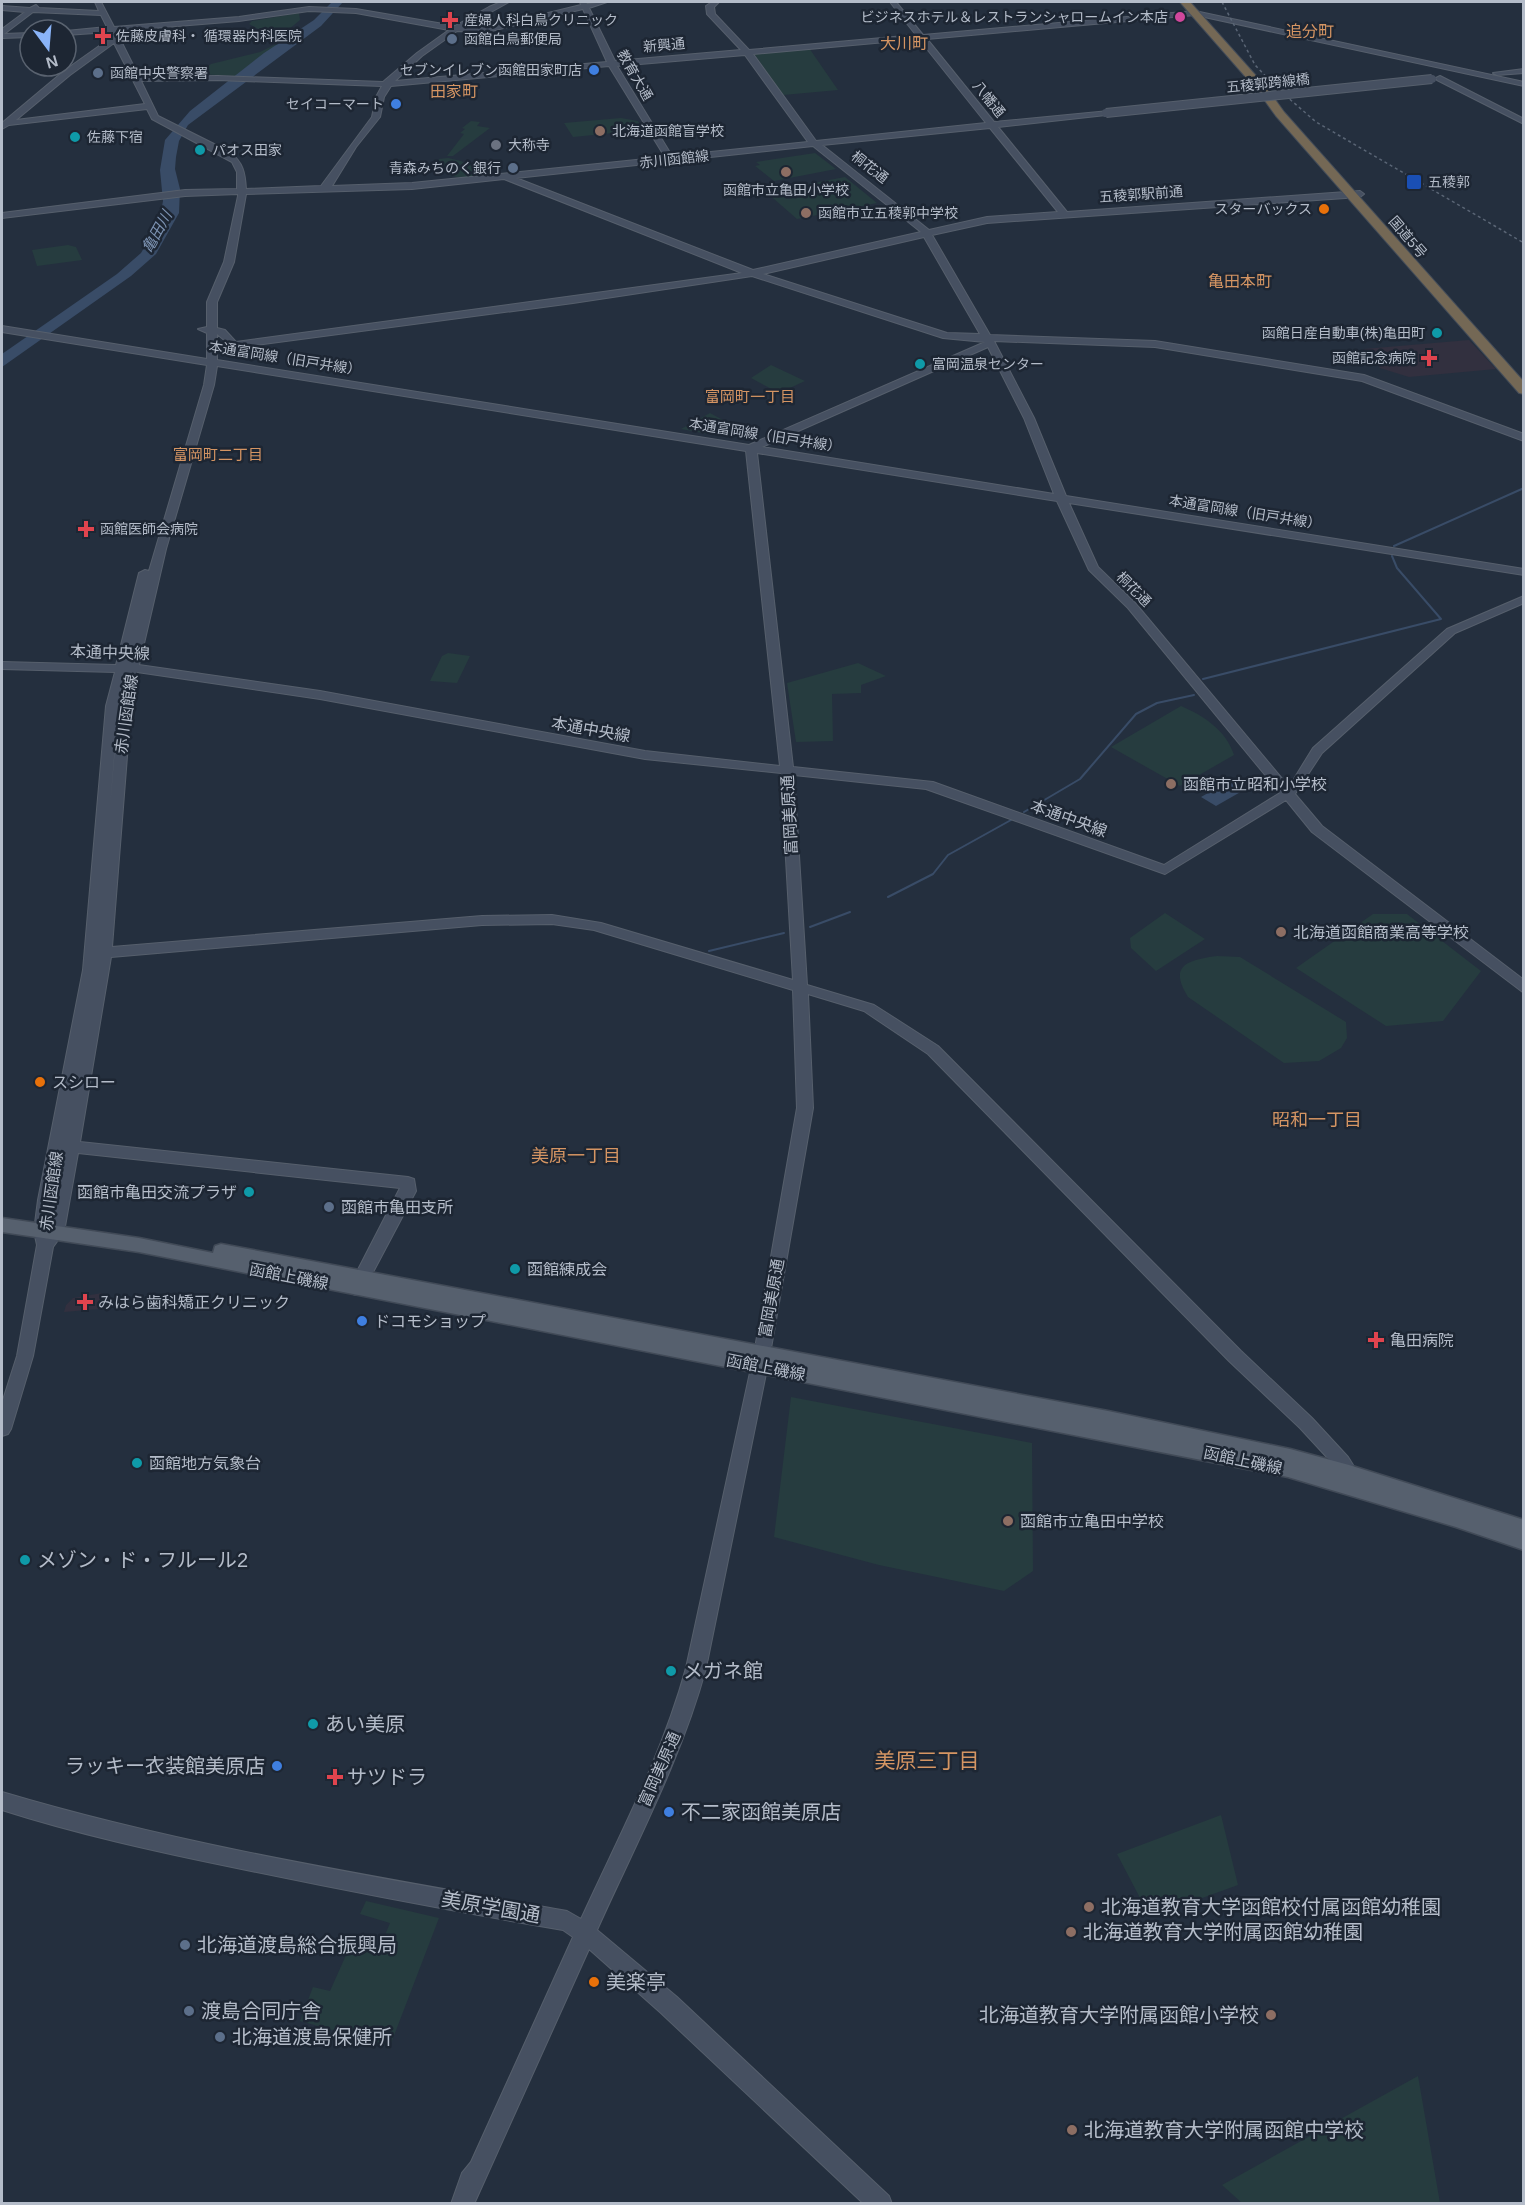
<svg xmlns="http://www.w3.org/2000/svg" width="1525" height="2205" font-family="Arial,'Noto Sans JP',sans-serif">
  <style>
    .medical { fill: #32303f }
    .green { fill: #263c3f }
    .water { fill: #394c67 }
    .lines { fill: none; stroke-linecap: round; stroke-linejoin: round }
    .stream { stroke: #394c67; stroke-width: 2 }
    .secondary-casing { stroke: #565f6c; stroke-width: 2 }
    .primary-casing { stroke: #414a57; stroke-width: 3 }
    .highway-casing { stroke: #434c59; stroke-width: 2 }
    .secondary { fill: #465061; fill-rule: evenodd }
    .primary { fill: #56606e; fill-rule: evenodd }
    .highway { fill: #746855; fill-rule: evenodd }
    .rail { stroke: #5a6575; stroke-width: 1.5; stroke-dasharray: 3 3; stroke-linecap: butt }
    .secondary-bridge-casing { stroke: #565f6c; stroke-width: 10; stroke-linecap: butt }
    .secondary-bridge { stroke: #465061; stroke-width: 8 }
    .hotel-dot { fill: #d1479c; stroke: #1d2633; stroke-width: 2 }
    .health-dot { fill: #e0444e; stroke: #1d2633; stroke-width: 2 }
    .service-dot { fill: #5c6f8a; stroke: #1d2633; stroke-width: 2 }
    .shop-dot { fill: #3f7fe0; stroke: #1d2633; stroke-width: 2 }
    .education-dot { fill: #8d6e63; stroke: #1d2633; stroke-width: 2 }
    .culture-dot { fill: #0f9aa8; stroke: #1d2633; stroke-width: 2 }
    .worship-dot { fill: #6b7280; stroke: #1d2633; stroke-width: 2 }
    .transit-dot { fill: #1a4fb4; stroke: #1d2633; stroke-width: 2 }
    .food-dot { fill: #e8710a; stroke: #1d2633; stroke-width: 2 }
    .labels { text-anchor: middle; stroke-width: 5; stroke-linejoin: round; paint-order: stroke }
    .far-poi-label { font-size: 14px; fill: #b4bcc9; stroke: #1d2633; text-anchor: start }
    .far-street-label { font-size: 14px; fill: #b4bcc9; stroke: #1d2633 }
    .far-water-label { font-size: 15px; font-style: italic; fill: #7c92b1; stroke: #1d2633 }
    .far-neighbourhood-label { font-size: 15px; fill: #d59563; stroke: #1d2633 }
    .far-quarter-label { font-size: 16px; fill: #d59563; stroke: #1d2633 }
    .street-label { font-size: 16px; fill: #b4bcc9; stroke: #1d2633 }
    .poi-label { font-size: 16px; fill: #b4bcc9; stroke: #1d2633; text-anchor: start }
    .neighbourhood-label { font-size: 18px; fill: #d59563; stroke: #1d2633 }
    .near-poi-label { font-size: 20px; fill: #b4bcc9; stroke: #1d2633; text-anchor: start }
    .near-street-label { font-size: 20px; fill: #b4bcc9; stroke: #1d2633 }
    .near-neighbourhood-label { font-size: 21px; fill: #d59563; stroke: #1d2633 }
  </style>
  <rect width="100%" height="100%" fill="#242f3e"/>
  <path class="medical" d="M1469,340L1496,369L1409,377L1380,368L1364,349Z
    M102,1293L99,1309L64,1312L66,1305L73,1298Z"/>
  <path class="green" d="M299,13L300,20L288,30L269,35L249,24L252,21Z
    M282,41L235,76L198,74L211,64L260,52Z
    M809,48L838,90L783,95L753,52Z
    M621,118L638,121L643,130L573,137L564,123Z
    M471,121L480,122L477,126L490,128L453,156H447L464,134L460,133L465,129L462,128Z
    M815,153L836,169L774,181L755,166L760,165L756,162Z
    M448,158L461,161L491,175C475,176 439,185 439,159Z
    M845,177L877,203L797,219L766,192Z
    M68,245L76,247L82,260L37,266L32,250Z
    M771,365L805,381L779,393L751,378Z
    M710,413L732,425L708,434L681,429Z
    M448,653L470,656L457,683L430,681L442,656Z
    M858,663L886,676L861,685V693L832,694L833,741L796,742L787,683Z
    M1181,706C1204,716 1226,730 1234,755L1180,786L1111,747Z
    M1165,913L1205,939L1156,971L1131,948L1130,938Z
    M1373,914H1407L1481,971L1443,1021L1386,1026L1296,968Z
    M1217,956L1240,957L1346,1022L1347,1038L1341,1048L1319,1061L1284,1063L1188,997C1168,965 1188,960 1217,956Z
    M791,1397L1032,1443L1033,1571L1004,1591L879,1565L774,1537Z
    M1221,1815L1238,1885L1150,1917L1117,1854Z
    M366,1901L439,1918L390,2046L300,2021L313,1987L330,1991L351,1944L378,1952L390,1923L360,1914Z
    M1418,2076L1440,2203H1242L1222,2185Z"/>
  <path class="water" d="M332,2H343L321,26L188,125L179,141L176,157L175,169L180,189L179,213L156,254L131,276L2,367V354L117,274L141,253L159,222L163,201L160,170L165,140L190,111L264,53L314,20Z
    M1229,781L1244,790L1216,806L1201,797Z"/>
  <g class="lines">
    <path class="stream" d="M1394,546L1524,488
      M1203,679L1441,619L1397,568L1392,556
      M1024,812L1080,779L1136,714L1157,703L1194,695
      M888,897L933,874L948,855L1011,820
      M810,927L850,912
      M709,951L784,933"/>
    <defs>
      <path id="secondary" d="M95,2H101L114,27L239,17L309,7L356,9L455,26L489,7L501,2H509L464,27L487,28L581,5L580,2H586L587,4L607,2L589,8L615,61L741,50L707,14L706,6L712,2H719L714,7L715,14L749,50L916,35L890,2H896L923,35L1195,11L1524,82V86L1195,15L927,39L994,122L1109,111L1110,113L1106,115L998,127L1067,212L1360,191L1364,194L1360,197L987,223L932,235L990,335L1155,341L1364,375L1524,434V441L1362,381L1155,347L994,341L1034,418L1066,496L1524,569V575L1069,503L1098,567L1136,604L1289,787L1313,748L1447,629L1524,596V603L1455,633L1322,753L1295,794L1322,826L1524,980V993L1312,832L1286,800L1165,874L926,789L794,775L807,985L874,1005L938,1046L1241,1351L1312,1418L1348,1457L1358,1473L1355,1478L1349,1480L1343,1478L1336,1467L1300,1428L1229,1361L928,1054L864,1011L808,994L813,1108L770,1354L706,1668C681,1760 636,1843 597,1930L677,1997L889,2196L892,2204H864L661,2013L589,1949L474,2204H451L462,2173L471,2162L573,1937L563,1930C452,1911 342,1890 232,1867C154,1851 77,1834 2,1810V1792C186,1847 378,1877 567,1911L581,1919C619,1836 662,1756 686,1668L754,1354L797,1108L793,990L594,930L552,924L482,925L111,957L80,1142L408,1177L414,1179L416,1191L362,1293L356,1295L350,1293L348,1289L400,1188L78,1153L64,1232L53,1247L33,1356L11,1429L8,1434L2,1436V1403L17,1356L37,1245L34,1231L38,1200L83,970L106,706L115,672L2,669V662L116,665L139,573L145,570L149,571L204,385L207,365L2,332V326L207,359V333L198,329L207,327V302L224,262L238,196V194L185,196L2,218V213L185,190L237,189V172L232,162L152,119L147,109L9,125L2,129V123L64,71L112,37L109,32L66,35V31L107,27L101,15L33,12L4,34L30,33V37L2,38V29L25,12L2,10V6L30,8L36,5L39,8L99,11ZM583,9L607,62L395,81L422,56L457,31L487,32ZM309,11L356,13L449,30L417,53L383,82L218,76L139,77L116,31L239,21ZM919,39L986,123L816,141L753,54ZM114,43L145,104L16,120L70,75ZM745,55L808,142L672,156L617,66ZM609,66L665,157L412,183L332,186L356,147L380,117L384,97L391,86ZM218,80L382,86L376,97L372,117L321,186L246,189C245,172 243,163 230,152L158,116L141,81ZM990,128L1058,212L987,217L929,230L822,145ZM813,146L921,232L753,270L516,178ZM504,179L742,273L236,342L225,330L217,328V302L234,262L246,194L412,189ZM924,237L980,334L947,333L763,274ZM752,276L943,338L985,342L749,445L217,360V334L234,348L573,303ZM988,347L1024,418L1054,494L762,447ZM217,366L746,451L780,766L645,751L320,691L139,665L166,549L214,385ZM757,453L1057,501L1089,570L1128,608L1280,793L1164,865L933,782L793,767ZM137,672L320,699L645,759L781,773L793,980L601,923L552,915L482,916L112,947L132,693ZM119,701L110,808L118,706Z
        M1524,69V73L1497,75L1493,73Z
        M1440,76L1524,119V124L1437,80L1436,78Z"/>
      <path id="primary" d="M2,1218L139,1238L213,1253L215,1246L221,1244L1108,1411L1290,1449L1349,1465L1524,1520V1550L1456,1527L1288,1477L139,1252L2,1232Z"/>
      <path id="highway" d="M1180,2H1190L1266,87L1284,112L1524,382V394L1519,393L1276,116L1258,91Z"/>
    </defs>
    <use href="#secondary" class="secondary-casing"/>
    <use href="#primary" class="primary-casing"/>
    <use href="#highway" class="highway-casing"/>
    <use href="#secondary" class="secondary"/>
    <use href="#primary" class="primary"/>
    <use href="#highway" class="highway"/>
    <path class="rail" d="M1222,2L1255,65L1278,89L1316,122L1524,243"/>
    <defs>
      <path id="secondary-bridge" d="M1106,113L1432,79"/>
    </defs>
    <use href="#secondary-bridge" class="secondary-bridge-casing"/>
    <use href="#secondary-bridge" class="secondary-bridge"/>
  </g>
  <circle class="hotel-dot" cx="1180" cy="17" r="6"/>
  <g class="health-dot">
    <path d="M447 11h6v6h6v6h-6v6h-6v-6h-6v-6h6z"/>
    <path d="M100 27h6v6h6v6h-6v6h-6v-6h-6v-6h6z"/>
    <path d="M1426 349h6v6h6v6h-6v6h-6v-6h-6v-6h6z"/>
    <path d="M83 520h6v6h6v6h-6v6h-6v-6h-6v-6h6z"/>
    <path d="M82 1293h6v6h6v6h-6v6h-6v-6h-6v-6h6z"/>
    <path d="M1373 1331h6v6h6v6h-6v6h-6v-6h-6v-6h6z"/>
    <path d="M332 1768h6v6h6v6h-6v6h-6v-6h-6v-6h6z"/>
  </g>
  <g class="service-dot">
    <circle cx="452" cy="39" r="6"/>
    <circle cx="98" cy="73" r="6"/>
    <circle cx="513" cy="168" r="6"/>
    <circle cx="329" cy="1207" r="6"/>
    <circle cx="185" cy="1945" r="6"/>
    <circle cx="189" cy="2011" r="6"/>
    <circle cx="220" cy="2037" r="6"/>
  </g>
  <g class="shop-dot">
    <circle cx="594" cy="70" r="6"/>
    <circle cx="396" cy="104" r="6"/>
    <circle cx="362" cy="1321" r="6"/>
    <circle cx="277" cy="1766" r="6"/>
    <circle cx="669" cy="1812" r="6"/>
  </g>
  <g class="education-dot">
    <circle cx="600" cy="131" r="6"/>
    <circle cx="786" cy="172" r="6"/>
    <circle cx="806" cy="213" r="6"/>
    <circle cx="1171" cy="784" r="6"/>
    <circle cx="1281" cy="932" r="6"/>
    <circle cx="1008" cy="1521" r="6"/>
    <circle cx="1089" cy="1907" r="6"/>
    <circle cx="1071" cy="1932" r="6"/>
    <circle cx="1271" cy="2015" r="6"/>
    <circle cx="1072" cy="2130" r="6"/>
  </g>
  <g class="culture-dot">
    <circle cx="75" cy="137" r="6"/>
    <circle cx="200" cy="150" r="6"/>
    <circle cx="1437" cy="333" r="6"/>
    <circle cx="920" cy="364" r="6"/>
    <circle cx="249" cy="1192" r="6"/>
    <circle cx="515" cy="1269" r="6"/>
    <circle cx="137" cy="1463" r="6"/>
    <circle cx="25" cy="1560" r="6"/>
    <circle cx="671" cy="1671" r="6"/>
    <circle cx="313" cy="1724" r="6"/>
  </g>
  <circle class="worship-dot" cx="496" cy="145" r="6"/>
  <rect class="transit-dot" x="1406" y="174" width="16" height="16" rx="3"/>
  <g class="food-dot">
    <circle cx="1324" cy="209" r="6"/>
    <circle cx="40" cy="1082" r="6"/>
    <circle cx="594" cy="1982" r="6"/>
  </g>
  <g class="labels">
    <g class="far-poi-label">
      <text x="1168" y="22" text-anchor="end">ビジネスホテル＆レストランシャロームイン本店</text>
      <text x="464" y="25">産婦人科白鳥クリニック</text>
      <text x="116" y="41">佐藤皮膚科・ 循環器内科医院</text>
      <text x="464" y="44">函館白鳥郵便局</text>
      <text x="582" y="75" text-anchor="end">セブンイレブン函館田家町店</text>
      <text x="110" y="78">函館中央警察署</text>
      <text x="384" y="109" text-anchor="end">セイコーマート</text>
      <text x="612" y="136">北海道函館盲学校</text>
      <text x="87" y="142">佐藤下宿</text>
      <text x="508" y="150">大称寺</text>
      <text x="212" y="155">パオス田家</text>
      <text x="501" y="173" text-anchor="end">青森みちのく銀行</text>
      <text x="1428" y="187">五稜郭</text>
      <text x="786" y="195" text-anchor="middle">函館市立亀田小学校</text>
      <text x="1312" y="214" text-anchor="end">スターバックス</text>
      <text x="818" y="218">函館市立五稜郭中学校</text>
      <text x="1425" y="338" text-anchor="end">函館日産自動車(株)亀田町</text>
      <text x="1416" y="363" text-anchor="end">函館記念病院</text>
      <text x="932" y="369">富岡温泉センター</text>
      <text x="100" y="534">函館医師会病院</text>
    </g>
    <g class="far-street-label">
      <text transform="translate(664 45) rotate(-5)" y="5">新興通</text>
      <text transform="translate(635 75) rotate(60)" y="5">教育大通</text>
      <text transform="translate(1268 83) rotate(-6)" y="5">五稜郭跨線橋</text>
      <text transform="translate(989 99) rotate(51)" y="5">八幡通</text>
      <text transform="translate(674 159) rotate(-6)" y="5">赤川函館線</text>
      <text transform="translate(870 167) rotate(38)" y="5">桐花通</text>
      <text transform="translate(1141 194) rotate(-4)" y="5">五稜郭駅前通</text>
      <text transform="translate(1408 237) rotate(49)" y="5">国道5号</text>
      <text transform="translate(285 358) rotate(9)" y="5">本通富岡線（旧戸井線）</text>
      <text transform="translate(765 435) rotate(9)" y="5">本通富岡線（旧戸井線）</text>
      <text transform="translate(1245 512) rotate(9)" y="5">本通富岡線（旧戸井線）</text>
      <text transform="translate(1134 589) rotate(45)" y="5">桐花通</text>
    </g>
    <g class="far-water-label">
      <text transform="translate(157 232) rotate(-61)" y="5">亀田川</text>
    </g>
    <g class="far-neighbourhood-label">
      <text x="750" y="402">富岡町一丁目</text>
      <text x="218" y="460">富岡町二丁目</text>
    </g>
    <g class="far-quarter-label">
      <text x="1310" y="37">追分町</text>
      <text x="904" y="49">大川町</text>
      <text x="454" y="97">田家町</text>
      <text x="1240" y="287">亀田本町</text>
    </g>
    <g class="street-label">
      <text transform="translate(110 652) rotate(2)" y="6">本通中央線</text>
      <text transform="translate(126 714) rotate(-82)" y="6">赤川函館線</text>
      <text transform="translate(591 729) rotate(10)" y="6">本通中央線</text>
      <text transform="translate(789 815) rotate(-93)" y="6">富岡美原通</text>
      <text transform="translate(1069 818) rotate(20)" y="6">本通中央線</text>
      <text transform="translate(51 1191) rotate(-82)" y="6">赤川函館線</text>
      <text transform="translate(289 1276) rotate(11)" y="6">函館上磯線</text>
      <text transform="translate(771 1298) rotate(-80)" y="6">富岡美原通</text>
      <text transform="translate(766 1367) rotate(11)" y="6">函館上磯線</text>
      <text transform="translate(1243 1460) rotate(12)" y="6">函館上磯線</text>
      <text transform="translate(659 1769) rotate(-66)" y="6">富岡美原通</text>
    </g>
    <g class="poi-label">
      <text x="1183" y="790">函館市立昭和小学校</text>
      <text x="1293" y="938">北海道函館商業高等学校</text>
      <text x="52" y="1088">スシロー</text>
      <text x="237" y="1198" text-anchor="end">函館市亀田交流プラザ</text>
      <text x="341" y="1213">函館市亀田支所</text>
      <text x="527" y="1275">函館練成会</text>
      <text x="98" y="1308">みはら歯科矯正クリニック</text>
      <text x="374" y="1327">ドコモショップ</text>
      <text x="1390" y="1346">亀田病院</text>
      <text x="149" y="1469">函館地方気象台</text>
      <text x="1020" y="1527">函館市立亀田中学校</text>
    </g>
    <g class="neighbourhood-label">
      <text x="1317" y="1126">昭和一丁目</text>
      <text x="576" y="1162">美原一丁目</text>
    </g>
    <g class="near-poi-label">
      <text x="37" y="1567">メゾン・ド・フルール2</text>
      <text x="683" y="1678">メガネ館</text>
      <text x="325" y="1731">あい美原</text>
      <text x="265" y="1773" text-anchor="end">ラッキー衣装館美原店</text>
      <text x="347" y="1784">サツドラ</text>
      <text x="681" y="1819">不二家函館美原店</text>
      <text x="1101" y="1914">北海道教育大学函館校付属函館幼稚園</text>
      <text x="1083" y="1939">北海道教育大学附属函館幼稚園</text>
      <text x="197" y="1952">北海道渡島総合振興局</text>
      <text x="606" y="1989">美楽亭</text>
      <text x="201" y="2018">渡島合同庁舎</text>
      <text x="1259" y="2022" text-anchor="end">北海道教育大学附属函館小学校</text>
      <text x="232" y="2044">北海道渡島保健所</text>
      <text x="1084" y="2137">北海道教育大学附属函館中学校</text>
    </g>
    <g class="near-street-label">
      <text transform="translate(491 1907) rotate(10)" y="7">美原学園通</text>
    </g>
    <g class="near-neighbourhood-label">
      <text x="927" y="1768">美原三丁目</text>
    </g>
  </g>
  <rect width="1525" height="2205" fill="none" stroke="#b4bcc9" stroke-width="6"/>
  <g transform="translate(48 48) rotate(164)"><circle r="28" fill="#1d2633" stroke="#59626f" stroke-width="1.5"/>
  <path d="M0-4.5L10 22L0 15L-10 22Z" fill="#8ab4f8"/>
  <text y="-9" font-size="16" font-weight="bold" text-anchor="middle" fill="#b4bcc9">N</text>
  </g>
</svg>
